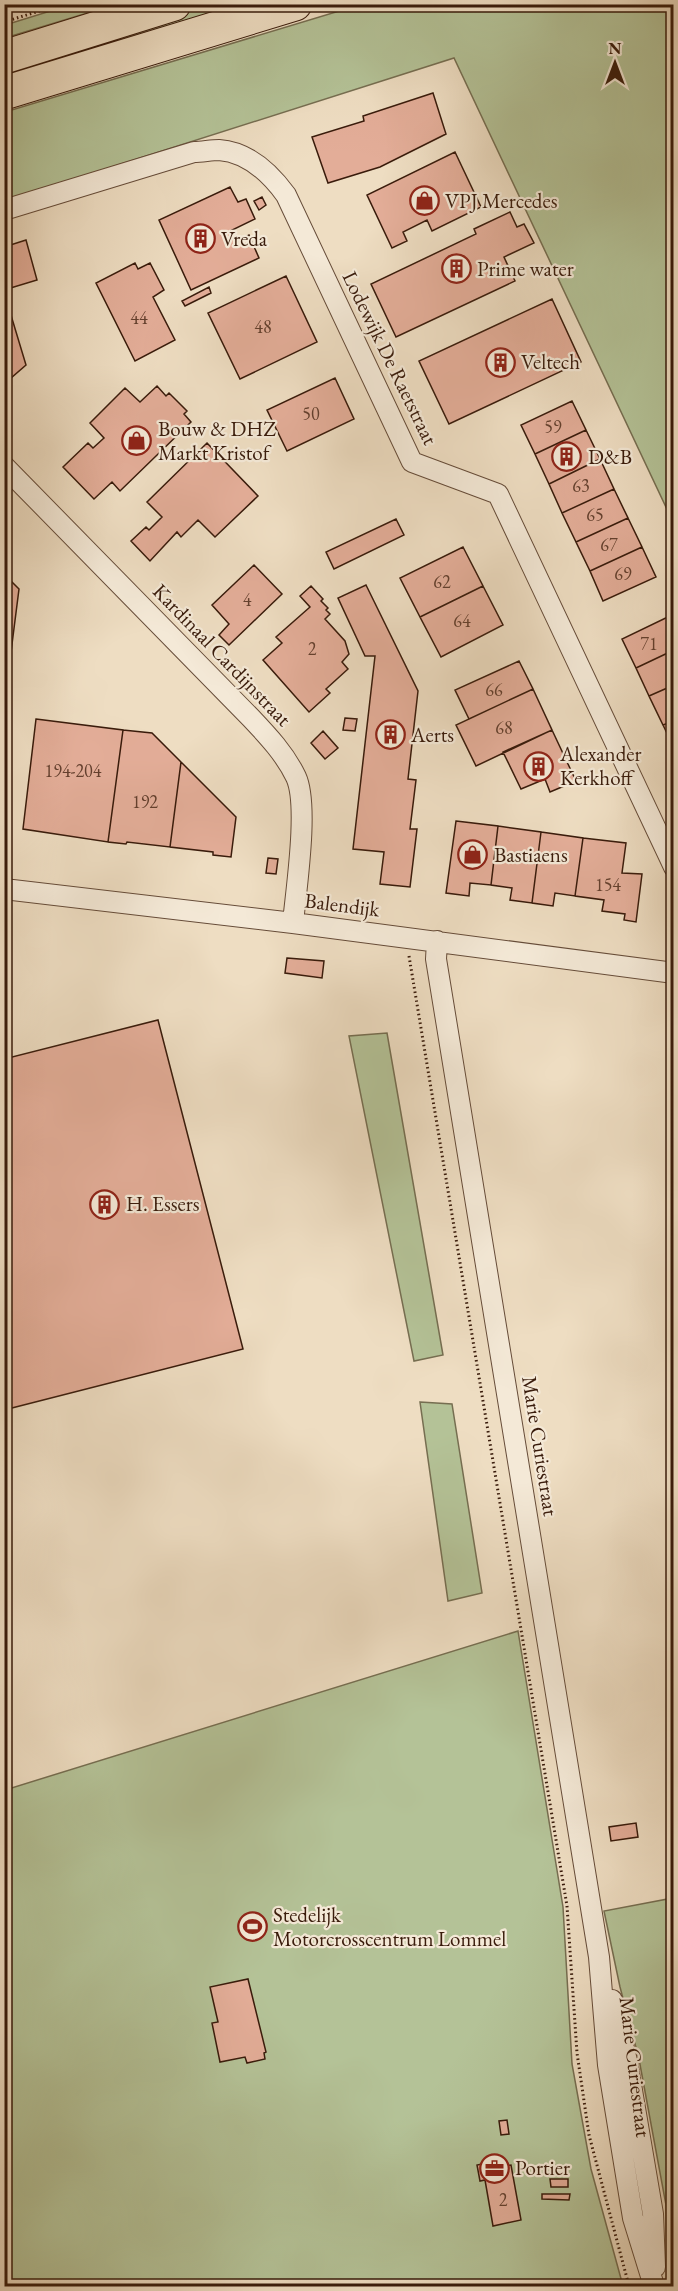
<svg xmlns="http://www.w3.org/2000/svg" width="678" height="2291" font-family="'EB Garamond',serif">
  <style>
    .green { fill: #b4c297; stroke: #766e51; stroke-width: 1.5 }
    .building { fill: #e3ad98; stroke: #391b0b; stroke-width: 1.5 }
    .lines { fill: none; stroke-linecap: round; stroke-linejoin: round }
    .street-casing { stroke: #664c39; stroke-width: 22 }
    .highway-casing { stroke: #391b0b; stroke-width: 35 }
    .path { stroke: #391b0b; stroke-width: 3; stroke-dasharray: 1.5 3; stroke-linecap: butt }
    .street { stroke: #f4e9d7; stroke-width: 20 }
    .highway { stroke: #eeddc2; stroke-width: 33 }
    .labels { text-anchor: middle; stroke-width: 4.5; stroke-linejoin: round; paint-order: stroke }
    .number-label { font-size: 18px; fill: #64402e }
    .poi-label { font-size: 21px; fill: #391b0b; stroke: #f4e9d7; text-anchor: start }
    .street-label { font-size: 21px; fill: #391b0b; stroke: #f4e9d7 }
  </style>
  <rect width="100%" height="100%" fill="#eeddc2"/>
  <filter id="stains"><feTurbulence type="fractalNoise" baseFrequency=".00333" numOctaves="4"/><feColorMatrix values="0 0 0 0 .2 0 0 0 0 .09 0 0 0 0 .02 0 0 0 .5 -.17"/></filter>
  <radialGradient id="worn" r=".72"><stop offset=".6" stop-color="#630" stop-opacity="0"/><stop offset="1" stop-color="#630" stop-opacity=".3"/></radialGradient>
  <path class="green" d="M73,4L114,5L5,38V25Z
    M210,5H262L5,83L4,73L14,65Z
    M359,5H673V522L454,58L5,201V112Z
    M387,1033L443,1355L414,1361L349,1036Z
    M420,1402L452,1404L482,1593L448,1601Z
    M518,1631L563,1907L572,2064L591,2169L623,2286H5V1790Z
    M673,1898L674,2286H671L667,2261L666,2205L639,2059L620,1987L604,1911Z"/>
  <path class="building" d="M433,93L446,134L380,167L328,183L312,137L364,121L363,116Z
    M455,152L481,207L432,231L427,220L403,232L407,241L392,248L367,195Z
    M230,187L238,202L246,199L255,219L230,231L235,242L249,235L259,258L191,290L159,220Z
    M262,197L266,205L259,210L254,201Z
    M510,212L517,227L524,224L534,243L504,257L515,281L396,337L371,284L476,234L474,229Z
    M26,240L37,280L4,290V247Z
    M135,263L138,269L150,263L164,290L153,297L175,340L135,361L96,283Z
    M286,276L317,342L240,379L208,313Z
    M209,287L211,293L185,306L182,301Z
    M4,292L26,365L4,384Z
    M552,299L581,362L449,424L419,361Z
    M335,378L354,419L287,451L267,410Z
    M157,386L166,396L169,393L187,411L184,414L191,422L120,491L112,482L94,499L63,467L88,443L93,448L104,438L90,423L125,388L140,402Z
    M572,401L586,430L535,454L521,425Z
    M586,430L600,459L549,484L535,454Z
    M207,443L258,496L215,537L198,520L181,537L177,532L150,561L131,541L146,527L149,530L162,517L147,502Z
    M600,459L614,489L562,513L549,484Z
    M614,489L628,518L576,542L562,513Z
    M628,518L642,547L590,571L576,542Z
    M396,519L404,535L334,569L326,552Z
    M463,547L483,586L420,617L400,578Z
    M642,547L656,577L603,601L590,571Z
    M254,565L282,594L229,645L219,635L229,624L212,605Z
    M4,574L19,589L4,707Z
    M366,585L418,691L408,779L416,780L410,829H417L410,887L380,884L384,852L353,849L375,656H365L338,598Z
    M311,586L323,599L321,601L328,608L326,610L330,614L325,619L345,641L349,654L342,662L348,669L326,689L330,693L309,712L263,660L282,643L276,637L310,607L300,596Z
    M483,586L503,625L441,657L420,617Z
    M674,614V650L636,668L622,639Z
    M674,650V685L649,696L636,668Z
    M519,661L533,689L469,719L455,690Z
    M674,685V721L663,725L649,696Z
    M533,689L552,730L476,766L456,725Z
    M345,718L357,719L355,731L343,730Z
    M36,719L123,730L108,842L23,829Z
    M674,721V748L663,725Z
    M123,730L152,733L181,762L170,847L127,842L126,844L108,842Z
    M552,730L576,781L550,792L545,779L521,789L503,752Z
    M323,731L338,748L325,759L311,743Z
    M181,762L236,817L231,857L213,855V852L170,847Z
    M456,821L498,826L491,885L470,883L469,896L446,893Z
    M498,826L541,832L532,903L510,900L512,888L491,885Z
    M541,832L583,838L575,896L555,893L553,906L532,903Z
    M583,838L626,843L622,873L642,874L636,922L624,920L625,914L602,911L604,900L575,896Z
    M268,858L278,859L276,874L266,873Z
    M287,958L324,961L322,978L285,973Z
    M158,1020L243,1349L4,1410V1059Z
    M636,1823L638,1837L611,1841L609,1827Z
    M248,1979L266,2052L264,2053L265,2059L247,2063L245,2057L220,2062L212,2023L218,2022L210,1987Z
    M507,2120L509,2134L501,2135L499,2121Z
    M497,2161L498,2167L511,2165L521,2220L493,2226L485,2180L480,2181L477,2165Z
    M550,2179H568V2187H551Z
    M542,2194H570L569,2200L542,2199Z"/>
  <g class="lines">
    <defs>
      <path id="street" d="M4,210L194,152C202,152 211,150 219,150C247,152 270,173 286,195L412,462L498,494L674,867
        M4,466L251,718C268,736 285,754 296,777C309,805 296,890 293,923
        M4,889L293,923L674,973
        M437,941L436,959L599,1957L608,2065L633,2218L654,2286
        M612,2000L627,2061L653,2214L655,2267"/>
      <path id="highway" d="M4,57L174,4
        M4,93L295,4"/>
    </defs>
    <use href="#street" class="street-casing"/>
    <use href="#highway" class="highway-casing"/>
    <path class="path" d="M4,22L62,4
      M313,897L322,909
      M409,956L567,1906L577,2053L589,2135L629,2286"/>
    <use href="#street" class="street"/>
    <use href="#highway" class="highway"/>
  </g>
  <defs>
    <symbol id="shop-ring" viewBox="-11 -11 22 22"><circle r="9.5" fill="#f4e9d7" stroke="#8f2418" stroke-width="1.5"/><path d="M-5-2.5h2.3a2.7 3.5 0 0 1 5.4 0H5L5.5 6h-11ZM-1.5-2.5h3a1.5 2.3 0 0 0-3 0Z" fill="#8f2418"/></symbol>
    <symbol id="building-ring" viewBox="-11 -11 22 22"><circle r="9.5" fill="#f4e9d7" stroke="#8f2418" stroke-width="1.5"/><path d="M-4-6H4V6H1V3H-1V6H-4ZM-2.5-4.3h1.7v1.8h-1.7ZM.8-4.3h1.7v1.8H.8ZM-2.5-1h1.7V.8h-1.7ZM.8-1h1.7V.8H.8Z" fill="#8f2418"/></symbol>
    <symbol id="stadium-ring" viewBox="-11 -11 22 22"><circle r="9.5" fill="#f4e9d7" stroke="#8f2418" stroke-width="1.5"/><path d="M0-5a6.5 5 0 1 0 0 10a6.5 5 0 1 0 0-10ZM-3.5-1.8h7v3.6h-7Z" fill="#8f2418"/></symbol>
    <symbol id="office-ring" viewBox="-11 -11 22 22"><circle r="9.5" fill="#f4e9d7" stroke="#8f2418" stroke-width="1.5"/><path d="M-6-3h4V-5.5h4V-3h4V5H-6ZM-1-4.5V-3h2v-1.5ZM-6 0V1H6V0Z" fill="#8f2418"/></symbol>
  </defs>
  <g fill-rule="evenodd">
    <use href="#shop-ring" x="408" y="184" width="33" height="33"/>
    <use href="#building-ring" x="184" y="222" width="33" height="33"/>
    <use href="#building-ring" x="440" y="252" width="33" height="33"/>
    <use href="#building-ring" x="484" y="346" width="33" height="33"/>
    <use href="#shop-ring" x="120" y="424" width="33" height="33"/>
    <use href="#building-ring" x="550" y="440" width="33" height="33"/>
    <use href="#building-ring" x="374" y="718" width="33" height="33"/>
    <use href="#building-ring" x="522" y="750" width="33" height="33"/>
    <use href="#shop-ring" x="456" y="838" width="33" height="33"/>
    <use href="#building-ring" x="88" y="1188" width="33" height="33"/>
    <use href="#stadium-ring" x="236" y="1910" width="33" height="33"/>
    <use href="#office-ring" x="478" y="2152" width="33" height="33"/>
  </g>
  <g class="labels">
    <g class="number-label">
      <text x="139" y="324">44</text>
      <text x="263" y="333">48</text>
      <text x="311" y="420">50</text>
      <text x="553" y="433">59</text>
      <text x="581" y="492">63</text>
      <text x="595" y="521">65</text>
      <text x="609" y="551">67</text>
      <text x="623" y="580">69</text>
      <text x="442" y="588">62</text>
      <text x="247" y="606">4</text>
      <text x="462" y="627">64</text>
      <text x="649" y="650">71</text>
      <text x="312" y="655">2</text>
      <text x="494" y="696">66</text>
      <text x="504" y="734">68</text>
      <text x="73" y="777">194-204</text>
      <text x="145" y="808">192</text>
      <text x="608" y="891">154</text>
      <text x="503" y="2206">2</text>
    </g>
    <g class="poi-label">
      <text x="445" y="208">VPJ Mercedes</text>
      <text x="221" y="246">Vreda</text>
      <text x="477" y="276">Prime water</text>
      <text x="521" y="369">Veltech</text>
      <text x="158" y="436">Bouw &amp; DHZ<tspan x="158" dy="24">Markt Kristof</tspan></text>
      <text x="588" y="464">D&amp;B</text>
      <text x="411" y="742">Aerts</text>
      <text x="560" y="761">Alexander<tspan x="560" dy="24">Kerkhoff</tspan></text>
      <text x="494" y="862">Bastiaens</text>
      <text x="126" y="1211">H. Essers</text>
      <text x="273" y="1922">Stedelijk<tspan x="273" dy="24">Motorcrosscentrum Lommel</tspan></text>
      <text x="515" y="2175">Portier</text>
    </g>
    <g class="street-label">
      <text transform="translate(390 358) rotate(64)" y="7">Lodewijk De Raetstraat</text>
      <text transform="translate(222 655) rotate(46)" y="7">Kardinaal Cardijnstraat</text>
      <text transform="translate(342 905) rotate(7)" y="7">Balendijk</text>
      <text transform="translate(540 1446) rotate(81)" y="7">Marie Curiestraat</text>
      <text transform="translate(635 2067) rotate(83)" y="7">Marie Curiestraat</text>
    </g>
  </g>
  <rect width="678" height="2291" fill="none" stroke="#eeddc2" stroke-width="24"/>
  <rect x="6" y="6" width="666" height="2279" fill="none" stroke="#391b0b" stroke-width="3"/>
  <rect x="12" y="12" width="654" height="2267" fill="none" stroke="#391b0b" stroke-width="1.5"/>
  <g transform="translate(615 63)" stroke="#f4e9d7" stroke-width="4.5" paint-order="stroke">
  <path d="M0-4.5L10 22L0 15L-10 22Z" fill="#391b0b"/>
  <text y="-9" font-size="16" font-weight="bold" text-anchor="middle" fill="#391b0b">N</text>
  </g>
  <rect width="100%" height="100%" filter="url(#stains)"/>
  <rect width="100%" height="100%" fill="url(#worn)"/>
</svg>
